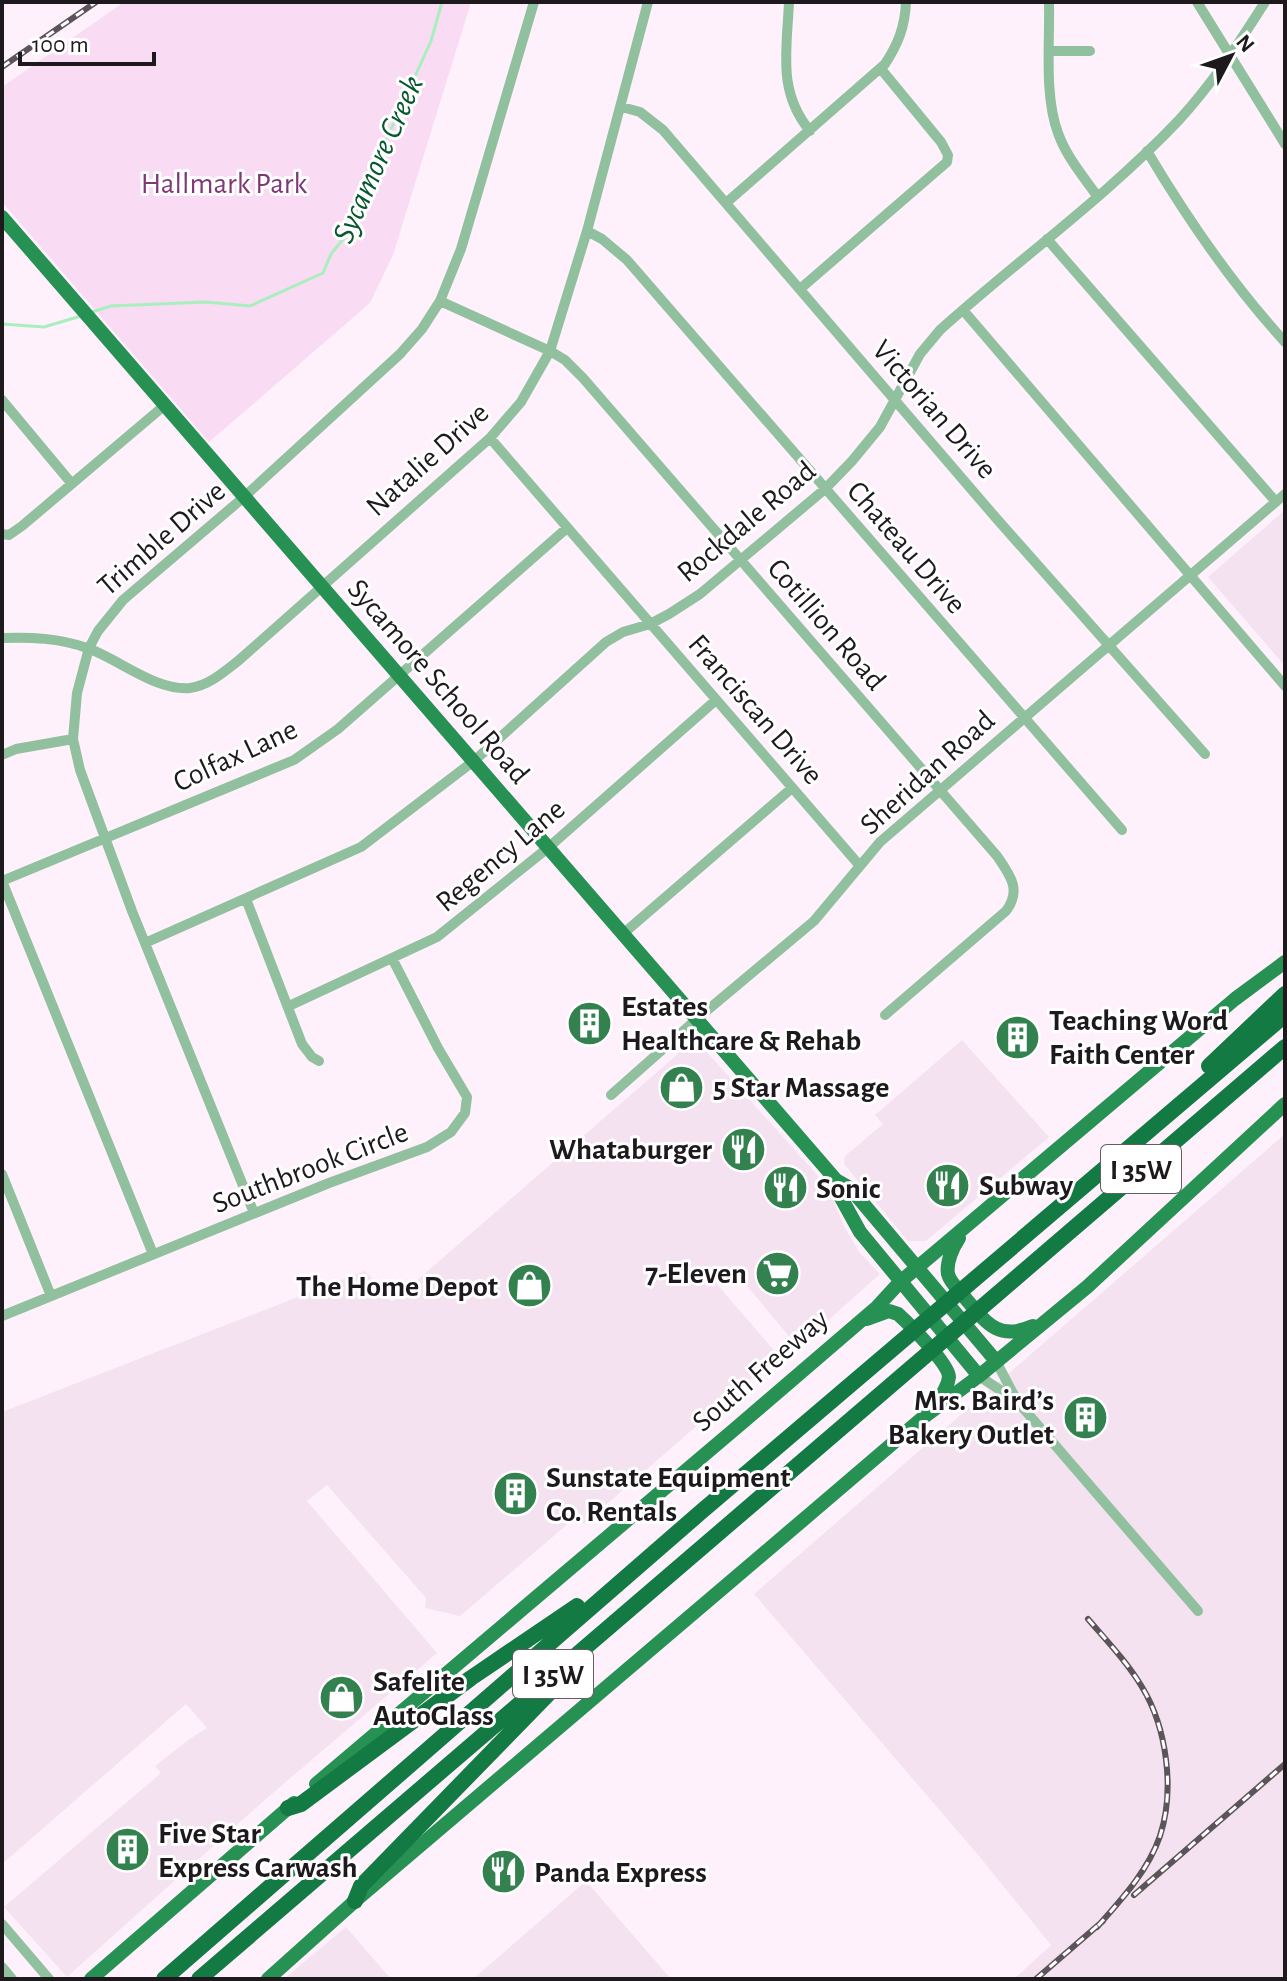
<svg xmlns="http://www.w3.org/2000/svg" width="1287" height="1981" font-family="'Alegreya Sans',sans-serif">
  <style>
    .built { fill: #f5e2f1 }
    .green { fill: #f9dbf3 }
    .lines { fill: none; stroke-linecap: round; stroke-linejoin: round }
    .stream { stroke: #a9eebd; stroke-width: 3 }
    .minor { stroke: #90c09e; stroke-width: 10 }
    .major { stroke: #279053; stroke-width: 14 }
    .highway { stroke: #127a42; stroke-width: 16 }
    .rail-casing { stroke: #5b5459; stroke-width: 6 }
    .rail { stroke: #fff; stroke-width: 3; stroke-dasharray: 9; stroke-linecap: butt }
    .labels { text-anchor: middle; stroke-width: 6; stroke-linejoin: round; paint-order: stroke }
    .shield { fill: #fff; stroke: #625e61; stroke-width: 2 }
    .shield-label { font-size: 28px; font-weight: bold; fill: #1e191d }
    .park-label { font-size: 30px; fill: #7f3875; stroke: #fff }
    .street-label { font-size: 30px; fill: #1e191d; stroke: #fff }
    .poi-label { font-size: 30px; font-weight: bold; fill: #1e191d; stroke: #fff; text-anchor: start }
    .water-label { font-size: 32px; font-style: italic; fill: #07582e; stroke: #fff }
  </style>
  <rect width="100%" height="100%" fill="#fef1fb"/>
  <path class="built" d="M1285,510V666L1208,577Z
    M695,1039L827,1186L844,1226L859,1252L880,1274L798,1347L732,1268L716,1283L778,1355L584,1524L577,1516L460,1616L425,1608L426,1598L327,1485L307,1501L437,1653L267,1798L67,1977L4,1907L161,1773L155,1766L191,1738L207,1728L186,1704L2,1864V1412L365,1271L392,1302Z
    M962,1040L1049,1137L926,1241H908L844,1164L845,1156L883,1124L875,1115Z
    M1285,1134V1979H1014L1051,1945L979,1856L754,1594Z
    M586,1881L671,1979H473Z
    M346,1927L391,1979H284Z"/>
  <path class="green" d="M124,2H471L393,255L370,303L209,442L2,202V87Z"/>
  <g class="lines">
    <path class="stream" d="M92,312L111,306L206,302L250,306L323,273L331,254L353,227L377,160L431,41L442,2
      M2,324L44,327L81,316"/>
    <path class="minor" d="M789,2C787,50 777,91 810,131
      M1049,2C1050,41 1044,96 1058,133C1066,156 1083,176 1097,196
      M1197,2L1285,144
      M1050,51H1090
      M622,107L640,112L663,130L996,518L1205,754
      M1147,151C1188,220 1231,283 1285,342
      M726,203L885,64C898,44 905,27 906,2
      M587,231L602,239L627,260L1122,830
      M1047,239L1276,502
      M800,289L947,162L948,155L941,142L881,69
      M440,301L550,351L565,360L583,378L997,856C1010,875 1022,890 1006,911L885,1015
      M963,310L1285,686
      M2,400L72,484
      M490,438L860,866
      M2,534L9,535L22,526L165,405
      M2,638C31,637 59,638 87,648C119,659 155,691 190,688C208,686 224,672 238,661L490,438L521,402L550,351L587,231L648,2
      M2,755L16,749L73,739
      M2,881L294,760L338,729L567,528
      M2,881L153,1254
      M246,899L302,1044L312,1057L319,1061
      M624,933L792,788
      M145,943L361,847L475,760L606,642L623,632L650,624L669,614L700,594L825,489L852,461L880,427L920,354L940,330C1018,260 1106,197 1179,120C1212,84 1239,43 1265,2
      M289,1006L437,937L549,847L716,700
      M611,1095L698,1018L814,921L880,842L1285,494
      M2,1174L51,1296
      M254,1213L132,911L80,770L73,739L77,693L89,648L98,631L123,600L244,497L400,354L422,329L440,301L461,249L534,2
      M2,1316L329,1183L427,1147L451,1132L465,1113L467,1097L438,1048L393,960
      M996,1361L1017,1401L1198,1611
      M979,1376L1015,1400
      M2,1924L49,1979
      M2,1967L12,1979"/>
    <path class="major" d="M2,217L836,1180L850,1188L996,1361
      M836,1180L839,1194L860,1232L979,1376
      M959,1238C953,1247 946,1262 948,1274C950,1283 961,1292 966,1299C987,1324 999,1341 1033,1326
      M867,1319L889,1311L898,1314C909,1324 949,1364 949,1377C948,1387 940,1398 934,1405
      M316,1784L736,1428L877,1307L900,1282L1235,999L1285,962
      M91,1979L294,1803
      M268,1979L355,1901L810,1514L920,1420L979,1376L1087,1287L1285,1104"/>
    <path class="highway" d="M1209,1066L1285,994
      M288,1808L301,1804L471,1678L577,1606
      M355,1901L361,1886L561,1681
      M164,1979L702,1511L1285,1015
      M199,1979L1285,1047"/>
    <defs>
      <path id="rail" d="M2,67L96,2
        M1088,1619C1107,1641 1127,1662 1142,1687C1167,1728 1175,1790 1160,1836C1148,1871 1121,1900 1097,1927
        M1134,1895L1285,1764
        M1036,1979L1103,1921"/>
    </defs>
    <use href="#rail" class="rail-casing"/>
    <use href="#rail" class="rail"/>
  </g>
  <defs>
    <symbol id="building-disc" viewBox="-11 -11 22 22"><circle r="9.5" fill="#348150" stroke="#fff"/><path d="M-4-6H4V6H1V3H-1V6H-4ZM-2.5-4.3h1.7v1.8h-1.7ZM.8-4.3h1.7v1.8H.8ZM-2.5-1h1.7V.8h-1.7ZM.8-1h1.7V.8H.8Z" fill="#fff"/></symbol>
    <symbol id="shop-disc" viewBox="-11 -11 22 22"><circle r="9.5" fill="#348150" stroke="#fff"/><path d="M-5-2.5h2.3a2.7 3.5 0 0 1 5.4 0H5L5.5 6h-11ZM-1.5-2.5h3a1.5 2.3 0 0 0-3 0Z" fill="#fff"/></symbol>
    <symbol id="restaurant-disc" viewBox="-11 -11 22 22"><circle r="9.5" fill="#348150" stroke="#fff"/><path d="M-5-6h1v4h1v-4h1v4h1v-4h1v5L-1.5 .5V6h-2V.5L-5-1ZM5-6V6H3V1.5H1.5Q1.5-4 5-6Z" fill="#fff"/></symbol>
    <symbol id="supermarket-disc" viewBox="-11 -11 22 22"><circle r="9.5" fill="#348150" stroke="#fff"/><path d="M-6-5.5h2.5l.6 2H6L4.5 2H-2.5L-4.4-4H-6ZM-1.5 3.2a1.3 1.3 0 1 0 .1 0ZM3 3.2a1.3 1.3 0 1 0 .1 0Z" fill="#fff"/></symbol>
  </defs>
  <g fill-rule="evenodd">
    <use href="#building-disc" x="564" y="998" width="51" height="51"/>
    <use href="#building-disc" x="992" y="1012" width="51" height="51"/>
    <use href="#shop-disc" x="656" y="1062" width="51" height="51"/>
    <use href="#restaurant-disc" x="718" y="1124" width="51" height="51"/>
    <use href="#restaurant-disc" x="922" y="1160" width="51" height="51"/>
    <use href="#restaurant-disc" x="760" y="1162" width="51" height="51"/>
    <use href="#supermarket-disc" x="752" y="1248" width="51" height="51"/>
    <use href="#shop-disc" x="504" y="1260" width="51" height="51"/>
    <use href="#building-disc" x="1060" y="1392" width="51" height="51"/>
    <use href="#building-disc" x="490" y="1468" width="51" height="51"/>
    <use href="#shop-disc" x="316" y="1672" width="51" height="51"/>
    <use href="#building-disc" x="102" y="1824" width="51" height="51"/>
    <use href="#restaurant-disc" x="478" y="1846" width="51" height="51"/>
  </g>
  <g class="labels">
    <g class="shield">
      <rect x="1101" y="1145" width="80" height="48" rx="6"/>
      <rect x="513" y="1650" width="80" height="48" rx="6"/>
    </g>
    <g class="shield-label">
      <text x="1141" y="1179">I 35W</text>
      <text x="553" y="1684">I 35W</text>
    </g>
    <g class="park-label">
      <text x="224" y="193">Hallmark Park</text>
    </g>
    <g class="street-label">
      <text transform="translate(935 409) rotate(49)" y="10">Victorian Drive</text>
      <text transform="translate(427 459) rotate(-42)" y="10">Natalie Drive</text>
      <text transform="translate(746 521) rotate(-40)" y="10">Rockdale Road</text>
      <text transform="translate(161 538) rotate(-41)" y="10">Trimble Drive</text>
      <text transform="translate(907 547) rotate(49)" y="10">Chateau Drive</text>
      <text transform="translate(827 624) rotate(49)" y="10">Cotillion Road</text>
      <text transform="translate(439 681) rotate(49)" y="10">Sycamore School Road</text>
      <text transform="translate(756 709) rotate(49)" y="10">Franciscan Drive</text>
      <text transform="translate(235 755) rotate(-25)" y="10">Colfax Lane</text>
      <text transform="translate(927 772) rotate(-42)" y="10">Sheridan Road</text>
      <text transform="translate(500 855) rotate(-40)" y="10">Regency Lane</text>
      <text transform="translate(310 1167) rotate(-21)" y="10">Southbrook Circle</text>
      <text transform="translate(760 1370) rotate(-41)" y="10">South Freeway</text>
    </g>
    <g class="poi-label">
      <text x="621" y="1016">Estates<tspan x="621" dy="34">Healthcare &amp; Rehab</tspan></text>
      <text x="1049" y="1030">Teaching Word<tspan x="1049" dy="34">Faith Center</tspan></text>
      <text x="713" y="1097">5 Star Massage</text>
      <text x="712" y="1159" text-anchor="end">Whataburger</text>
      <text x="979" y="1195">Subway</text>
      <text x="816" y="1198">Sonic</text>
      <text x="747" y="1283" text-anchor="end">7-Eleven</text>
      <text x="498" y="1296" text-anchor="end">The Home Depot</text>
      <text x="1054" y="1410" text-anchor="end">Mrs. Baird’s<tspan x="1054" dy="34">Bakery Outlet</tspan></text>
      <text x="546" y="1487">Sunstate Equipment<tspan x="546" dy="34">Co. Rentals</tspan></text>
      <text x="373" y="1691">Safelite<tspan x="373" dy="34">AutoGlass</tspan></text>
      <text x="158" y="1843">Five Star<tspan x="158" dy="34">Express Carwash</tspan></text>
      <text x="534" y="1882">Panda Express</text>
    </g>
    <g class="water-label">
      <text transform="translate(377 159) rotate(-66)" y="11">Sycamore Creek</text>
    </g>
  </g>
  <rect width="1287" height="1981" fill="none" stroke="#1e191d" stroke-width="8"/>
  <g transform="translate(1231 56) rotate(49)" stroke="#ffffff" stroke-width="6" paint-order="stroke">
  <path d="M0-6L14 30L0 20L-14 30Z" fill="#1e191d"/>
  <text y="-12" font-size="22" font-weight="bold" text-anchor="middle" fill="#1e191d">N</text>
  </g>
  <path d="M20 52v12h134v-12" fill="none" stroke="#1e191d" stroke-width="4"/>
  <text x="32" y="52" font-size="24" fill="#1e191d" stroke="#ffffff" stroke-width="6" paint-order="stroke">100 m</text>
</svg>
